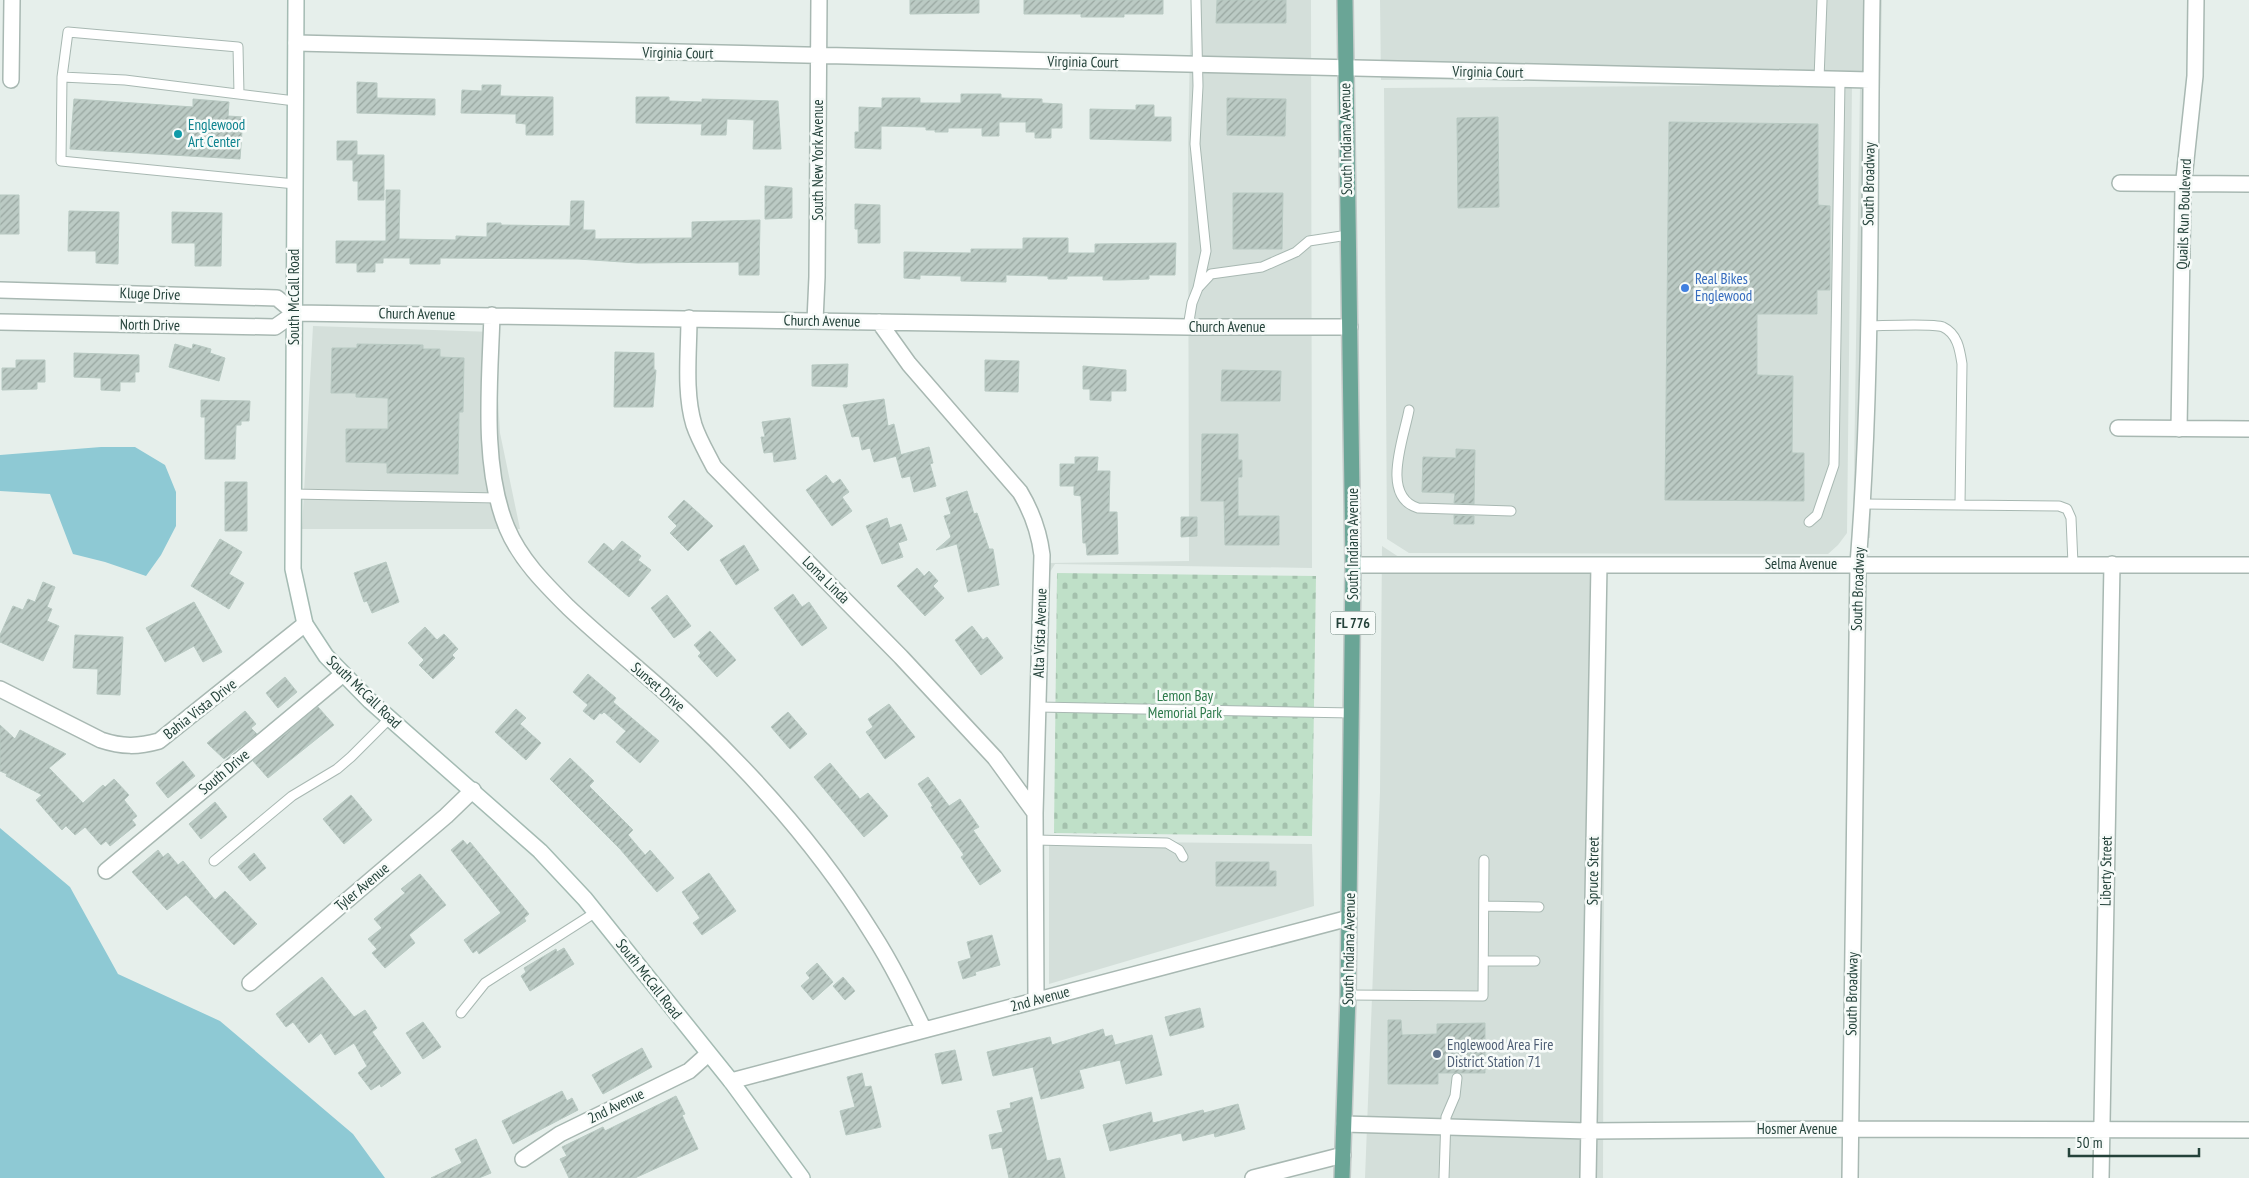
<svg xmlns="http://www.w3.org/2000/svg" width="2249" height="1178" font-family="'PT Sans Narrow',sans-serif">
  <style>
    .built { fill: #d4dfda }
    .cemetery { fill: url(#cemetery-stones) }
    .water { fill: #8ec9d4 }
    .building { fill: url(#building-hatch); stroke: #b8c9c2 }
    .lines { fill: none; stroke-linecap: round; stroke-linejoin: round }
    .lane-casing { stroke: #a8b8b2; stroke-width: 11 }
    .street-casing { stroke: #a8b8b2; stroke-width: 18 }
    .secondary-casing { stroke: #a4bbb3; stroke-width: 18 }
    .primary-casing { stroke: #c2cac8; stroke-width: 18 }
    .lane { stroke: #fff; stroke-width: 9 }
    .street { stroke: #fff; stroke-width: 15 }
    .secondary { stroke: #fff; stroke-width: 15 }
    .primary { stroke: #6aa596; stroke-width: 15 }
    .culture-dot { fill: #0f9aa8; stroke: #f7fbf9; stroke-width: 2 }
    .shop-dot { fill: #3f7fe0; stroke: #f7fbf9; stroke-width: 2 }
    .service-dot { fill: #5c6f8a; stroke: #f7fbf9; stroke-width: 2 }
    .labels { text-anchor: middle; stroke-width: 5; stroke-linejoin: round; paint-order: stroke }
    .shield { fill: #f7fbf9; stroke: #637a73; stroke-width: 1 }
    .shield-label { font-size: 14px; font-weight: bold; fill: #24423a }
    .street-label { font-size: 15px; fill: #24423a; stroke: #f7fbf9 }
    .culture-label { font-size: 15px; fill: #0d838f; stroke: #f7fbf9; text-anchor: start }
    .shop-label { font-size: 15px; fill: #366cbe; stroke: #f7fbf9; text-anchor: start }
    .park-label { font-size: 15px; fill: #2d7a4b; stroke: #f7fbf9 }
    .service-label { font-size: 15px; fill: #4e5e75; stroke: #f7fbf9; text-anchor: start }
  </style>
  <defs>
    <pattern id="cemetery-stones" width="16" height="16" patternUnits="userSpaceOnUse" patternTransform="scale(1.25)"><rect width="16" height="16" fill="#bfe0c8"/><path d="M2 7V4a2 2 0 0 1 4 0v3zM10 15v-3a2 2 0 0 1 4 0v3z" fill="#a4c1ad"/></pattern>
    <pattern id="building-hatch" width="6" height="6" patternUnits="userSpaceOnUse" patternTransform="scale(1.25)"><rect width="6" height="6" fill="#bbcac4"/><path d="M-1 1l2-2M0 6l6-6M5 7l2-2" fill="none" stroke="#98a6a0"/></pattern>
  </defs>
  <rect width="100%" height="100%" fill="#e6efeb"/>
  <path class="built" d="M1191,0H1311L1312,568L1055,564L1050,572L1049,646V563L1189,561L1188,142Z
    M1380,0H1882L1870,538H1853L1860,85L1852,77L1381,80Z
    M1852,85L1847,533L1838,545L1828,554L1409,553L1387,539L1384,88Z
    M313,326L494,332L500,433L520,529H302Z
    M1382,546L1405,561L1605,562L1603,1178H1365L1380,792Z
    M1049,839L1054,841L1312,844L1314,906L1049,984Z"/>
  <path class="cemetery" d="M1057,573L1316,576L1312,836L1054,833Z"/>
  <path class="water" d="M101,447H135L165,465L176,492V526L161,555L146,576L105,562L73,554L50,494L0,491V455Z
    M0,828L70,887L118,974L220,1021L353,1134L385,1178H0Z"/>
  <path class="building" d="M910,0H979V13L910,14Z
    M1024,0H1163V14H1124V17H1081V14H1024Z
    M1217,0H1286V23H1216Z
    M357,82L377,83V98L435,99V115L357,113Z
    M482,85H501L500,96L553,97V135H526V124L516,123V114L461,113L462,90L482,91Z
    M961,94H1001V98L1042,99V103L1062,104V128H1051V138H1035V132H1026V122H999V136H982V128H948V132H935V130H926V127L881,126V149L855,148V132H859V107L882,108V98H920V103H961Z
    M636,97H669V101L702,102V99L778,101L781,149H753L754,120L727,119L726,135H701L702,124L636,123Z
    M1227,98L1286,99L1285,136L1227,135Z
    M74,99L193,107V99L229,102L228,116L243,117L240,159L70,149Z
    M1136,105H1154V117H1171V141L1090,139V109L1136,110Z
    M1498,117L1499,207L1458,208L1457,118Z
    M1669,122L1818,124V205L1830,206V290H1817V314H1757V375L1793,376L1792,453H1804V501L1665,500Z
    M337,141H357V155H384V200H358V181H353V160H337Z
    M765,186L792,188V218L765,219Z
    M386,190H400L399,239L456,240V236L487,237V223H501V225L570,226L571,201H584L583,230H595V239L692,238V222L760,220L759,275H739V262L637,263L578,259L440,258V264H410V258H383V263H375V272H357V263H336V241H386Z
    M1233,193H1283L1282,249H1233Z
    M0,195H19V234H0Z
    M855,204L880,205V243H858V229H855Z
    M69,211L119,212L118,264L96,263V251H68Z
    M172,212L222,213L221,266H195V243H172Z
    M1023,238H1068V253H1095V244L1176,243L1175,275H1149V279L1120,280H1103V276H1067V279H1048V276L1006,275V282L961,281V276L920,275V279L904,278V252L971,253V249H1023Z
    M175,344L192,349L193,344L211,349L210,353L225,358L219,381L169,367Z
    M357,344L423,345V349H440V357L464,358L463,412H459L458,474L387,473V463L346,462V429H388V398L356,397V393H331L332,348H357Z
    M615,352L654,353V370H656L653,407H614Z
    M74,353L139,355V372H135V382H120V391L101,390V378L74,377Z
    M16,360H45V382H37V389L2,390V368H16Z
    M985,360L1019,361L1018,392L985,391Z
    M848,364L847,387L812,386V365Z
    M1083,366L1126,370V391H1111V401L1090,400V389H1083Z
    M1222,370L1281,371L1280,401H1221Z
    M884,399L888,426L894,424L901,455L874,462L870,448L862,450L859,436L852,437L843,405Z
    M201,400L250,401L249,421H241V425H236L235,459H205V417H201Z
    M790,418L796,459L774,462L773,452L764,453L761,437H765L762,422Z
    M1202,434H1238V460H1242V477H1238V516H1279V545H1225L1224,501H1201Z
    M929,447L933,463L930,464L936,486L914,492L910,476L902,478L896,456Z
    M1456,449L1475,450L1474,504L1454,503L1455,493L1422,492L1423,457L1456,458Z
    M1075,457H1098L1097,471H1110L1109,512H1117L1118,554L1087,555L1086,543H1083L1081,496L1074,495V486H1060V464H1075Z
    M826,475L833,484L840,479L849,492L842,497L852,511L832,526L806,490Z
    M225,482H247V531H225Z
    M967,491L974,514L977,513L989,549H993L999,585L968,592L957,544L936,550L951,537L944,516L951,514L946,498Z
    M684,500L713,526L688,551L670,533L677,526L668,517Z
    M1454,515L1474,516V524H1454Z
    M1181,517H1197V536L1181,537Z
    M887,518L890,528L901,524L907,540L898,543L903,557L882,564L866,526Z
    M220,539L242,552L229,574L244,583L229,609L191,586Z
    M622,541L641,556L638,560L651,570L629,597L588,562L604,543L613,551Z
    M744,545L759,570L736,585L720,560Z
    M386,562L399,602L372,613L367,601L364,602L354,573Z
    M917,568L924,576L929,571L938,581L933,586L944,598L925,616L897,586Z
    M43,582L55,587L47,607L52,609L47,621L59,626L43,661L0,642V635L13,606L23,610L28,599L35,602Z
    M793,594L802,607L809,602L827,628L802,646L774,608Z
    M667,595L691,626L674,638L651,608Z
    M194,602L222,652L203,662L194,646L165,662L146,628Z
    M972,626L983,640L987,637L1003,658L981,675L955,640Z
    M425,627L437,640L444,634L458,649L452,655L455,658L433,679L419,665L424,660L408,643Z
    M710,631L736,660L717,677L698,656L701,653L694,645Z
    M75,635L123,637L120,695L97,694L98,669L73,668Z
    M588,674L616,698L613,702L659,741L640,763L616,742L626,731L604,712L602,714L600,713L594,720L583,711L588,705L573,692Z
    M285,677L297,692L278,708L266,693Z
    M889,704L915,737L885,759L866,732L873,727L868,719Z
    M318,707L334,725L268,778L253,761Z
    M516,709L526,718L520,724L541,743L526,760L495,732Z
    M245,711L256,724L251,728L257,734L224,759L207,743Z
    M788,712L807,734L790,749L771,727Z
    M0,725L15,739L20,730L66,754L49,768L83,803L103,785L105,787L114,779L129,795L124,800L137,816L132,820L136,825L110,846L106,841L101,845L85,827L75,835L66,826L62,830L36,800L42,795L6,776L7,774L0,771Z
    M570,758L594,781L589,786L633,830L628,835L645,855L650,850L674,878L657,892L620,849L550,779Z
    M183,761L195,776L168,798L156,783Z
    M830,763L860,799L868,793L888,816L864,837L814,777Z
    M928,777L949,806L960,799L979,827L973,830L1001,871L980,885L961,857L964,855L931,807L933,806L918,784Z
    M351,795L372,820L344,844L323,819Z
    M215,802L227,817L201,839L189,824Z
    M463,840L467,845L470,842L529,914L524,918L526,921L479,954L477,950L473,953L464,940L501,913L451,850Z
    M158,850L163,857L168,853L178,865L183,861L215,900L225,891L257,924L234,945L186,895L167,910L132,872Z
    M254,853L266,868L250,881L238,867Z
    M1216,862H1269V871H1276V886H1216Z
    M709,873L736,911L702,935L693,923L700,918L682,892Z
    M420,874L446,905L409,935L415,943L385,968L372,953L377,949L368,939L382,928L374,919L405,893L401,889Z
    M992,935L1000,965L975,972L976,975L963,979L958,962L971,958L967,942Z
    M564,948L574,964L530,991L521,976L526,972L524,968L556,949L557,952Z
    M817,963L833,982L813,1000L801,986L810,978L806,973Z
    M322,977L354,1017L365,1010L377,1028L372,1032L401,1073L381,1087L380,1084L371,1090L358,1073L367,1066L354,1043L335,1055L321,1033L309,1043L293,1022L286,1027L276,1014Z
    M843,977L855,991L845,1000L833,986Z
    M1200,1008L1204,1027L1170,1036L1165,1017Z
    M1388,1020H1401L1402,1035L1437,1034V1024L1485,1023V1073H1438V1084H1388Z
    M423,1022L441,1047L423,1059L406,1033Z
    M1103,1029L1105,1037L1112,1035L1115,1045L1152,1035L1162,1075L1126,1084L1120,1060L1079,1070L1084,1088L1041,1099L1033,1067L993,1076L987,1052L1050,1037L1052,1045Z
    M642,1048L652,1067L603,1094L592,1075Z
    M955,1050L962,1080L942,1084L935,1054Z
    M862,1073L865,1087L871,1086L881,1127L846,1135L840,1111L855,1107L847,1077Z
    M562,1091L567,1101L572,1098L578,1110L513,1144L502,1121Z
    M676,1096L685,1114L682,1115L698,1149L635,1178H569L560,1159L567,1156L562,1147L603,1127L605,1131Z
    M1032,1097L1047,1161L1060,1158L1065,1178H1009L1002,1147L992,1149L989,1135L1003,1132L997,1111L1011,1108L1010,1103Z
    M1238,1104L1245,1129L1215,1137L1214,1133L1183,1141L1181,1133L1110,1151L1103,1125L1151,1112L1153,1123L1203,1110L1204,1113Z
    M476,1139L491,1173L479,1178H431L462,1163L455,1149Z"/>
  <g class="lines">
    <defs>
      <path id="lane" d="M1196,0L1198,86L1195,144L1206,251L1198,288
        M62,77L68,32L238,47L239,94
        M1819,79L1822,0
        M295,184L61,161L62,77L125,80L295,101
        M1867,326C1881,326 1933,323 1943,327C1958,334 1960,351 1962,364L1960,504
        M1188,327L1192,303L1198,288L1211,274L1262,267L1296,252L1309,241L1348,235
        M1409,410C1404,438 1380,496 1418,508L1511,511
        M293,494L497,498
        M1863,504L2059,506L2067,509L2071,518L2073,564
        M1809,522L1817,515L1834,465L1840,80
        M1038,707L1352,713
        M1035,840L1167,843L1179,850L1183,857
        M214,861L292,796L337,769L351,757L390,718
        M1484,906L1539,907
        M1484,961H1535
        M1348,995L1483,996L1484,860
        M461,1013L485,983L596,912
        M1444,1178L1446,1117L1455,1096L1457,1078"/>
      <path id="street" d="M296,43L1870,80
        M11,80L12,0
        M2120,183L2249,184
        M0,290L277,298L295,313
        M295,313L1188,327H1350
        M492,315C490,380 481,466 507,528C520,559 544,583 568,607C609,646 655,681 696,721C762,784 824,855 872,933C892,964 908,997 924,1030
        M689,318C689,352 684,392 694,425C699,440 707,453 714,467L901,657L995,758L1035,813
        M815,321L817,277L819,0
        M0,322L275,327L295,313
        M879,322L909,364L1020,492C1032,512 1039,531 1042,555L1035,813L1036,1000
        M2118,428L2249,429
        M2179,429L2183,188L2195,76L2196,0
        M1353,565H2249
        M0,689L101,740C122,747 138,747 159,741L305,624
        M106,871L343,674
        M250,983L446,816L473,790
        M731,1081L1349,918
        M1344,1124L1588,1131L1851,1129L2249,1130
        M523,1159L560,1134L689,1071L708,1054
        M1253,1178L1343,1155
        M1588,1178L1599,565
        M1850,1178L1858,564C1873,378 1869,186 1872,0
        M2101,1178L2112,564"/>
      <path id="secondary" d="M296,0L293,569L305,624L326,656L370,701L540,851L585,899L731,1081L802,1178"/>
      <path id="primary" d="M1342,1178L1348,995L1353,565L1345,0"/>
    </defs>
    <use href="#lane" class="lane-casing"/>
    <use href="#street" class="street-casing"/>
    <use href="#secondary" class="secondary-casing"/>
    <use href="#primary" class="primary-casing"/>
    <use href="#lane" class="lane"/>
    <use href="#street" class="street"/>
    <use href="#secondary" class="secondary"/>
    <use href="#primary" class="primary"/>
  </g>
  <circle class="culture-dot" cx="178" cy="134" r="5"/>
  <circle class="shop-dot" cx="1685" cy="288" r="5"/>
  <circle class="service-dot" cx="1437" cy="1054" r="5"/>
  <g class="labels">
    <rect class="shield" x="1330.5" y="611.5" width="45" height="23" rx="4"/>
    <g class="shield-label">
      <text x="1353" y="628">FL 776</text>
    </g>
    <g class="street-label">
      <text transform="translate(678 53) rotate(1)" y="5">Virginia Court</text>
      <text transform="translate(1083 62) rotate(1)" y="5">Virginia Court</text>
      <text transform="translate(1488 72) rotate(1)" y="5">Virginia Court</text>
      <text transform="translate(1346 139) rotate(-91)" y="5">South Indiana Avenue</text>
      <text transform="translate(818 160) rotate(-90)" y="5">South New York Avenue</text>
      <text transform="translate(1869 184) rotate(-89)" y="5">South Broadway</text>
      <text transform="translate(2184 214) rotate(-88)" y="5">Quails Run Boulevard</text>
      <text transform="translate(150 294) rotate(2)" y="5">Kluge Drive</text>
      <text transform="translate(294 297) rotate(-90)" y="5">South McCall Road</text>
      <text transform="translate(417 314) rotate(1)" y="5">Church Avenue</text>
      <text transform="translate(822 321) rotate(1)" y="5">Church Avenue</text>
      <text transform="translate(150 325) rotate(1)" y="5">North Drive</text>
      <text x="1227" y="332">Church Avenue</text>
      <text transform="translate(1353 544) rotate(-90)" y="5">South Indiana Avenue</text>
      <text x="1801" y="569">Selma Avenue</text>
      <text transform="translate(826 580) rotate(45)" y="5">Loma Linda</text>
      <text transform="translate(1858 589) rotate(-88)" y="5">South Broadway</text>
      <text transform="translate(1040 633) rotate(-88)" y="5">Alta Vista Avenue</text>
      <text transform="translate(658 687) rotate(41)" y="5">Sunset Drive</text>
      <text transform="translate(364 692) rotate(44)" y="5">South McCall Road</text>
      <text transform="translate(200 709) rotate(-38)" y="5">Bahia Vista Drive</text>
      <text transform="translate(224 772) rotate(-40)" y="5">South Drive</text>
      <text transform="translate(1593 871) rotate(-89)" y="5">Spruce Street</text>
      <text transform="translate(2106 871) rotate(-89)" y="5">Liberty Street</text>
      <text transform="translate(362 887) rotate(-40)" y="5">Tyler Avenue</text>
      <text transform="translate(1349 949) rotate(-89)" y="5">South Indiana Avenue</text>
      <text transform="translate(649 979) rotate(52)" y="5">South McCall Road</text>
      <text transform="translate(1852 994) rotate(-89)" y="5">South Broadway</text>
      <text transform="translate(1040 999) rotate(-15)" y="5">2nd Avenue</text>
      <text transform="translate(616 1106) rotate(-26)" y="5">2nd Avenue</text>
      <text x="1797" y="1134">Hosmer Avenue</text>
    </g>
    <g class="culture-label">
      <text x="188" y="130">Englewood<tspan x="188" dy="17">Art Center</tspan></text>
    </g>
    <g class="shop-label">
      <text x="1695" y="284">Real Bikes<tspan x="1695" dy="17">Englewood</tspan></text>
    </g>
    <g class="park-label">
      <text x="1185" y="701">Lemon Bay<tspan x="1185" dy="17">Memorial Park</tspan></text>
    </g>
    <g class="service-label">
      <text x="1447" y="1050">Englewood Area Fire<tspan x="1447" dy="17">District Station 71</tspan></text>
    </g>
  </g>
  <path d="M2069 1148v8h130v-8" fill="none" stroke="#24423a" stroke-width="2.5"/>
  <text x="2076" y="1148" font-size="15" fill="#24423a" stroke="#f7fbf9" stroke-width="4" paint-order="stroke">50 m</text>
</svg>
